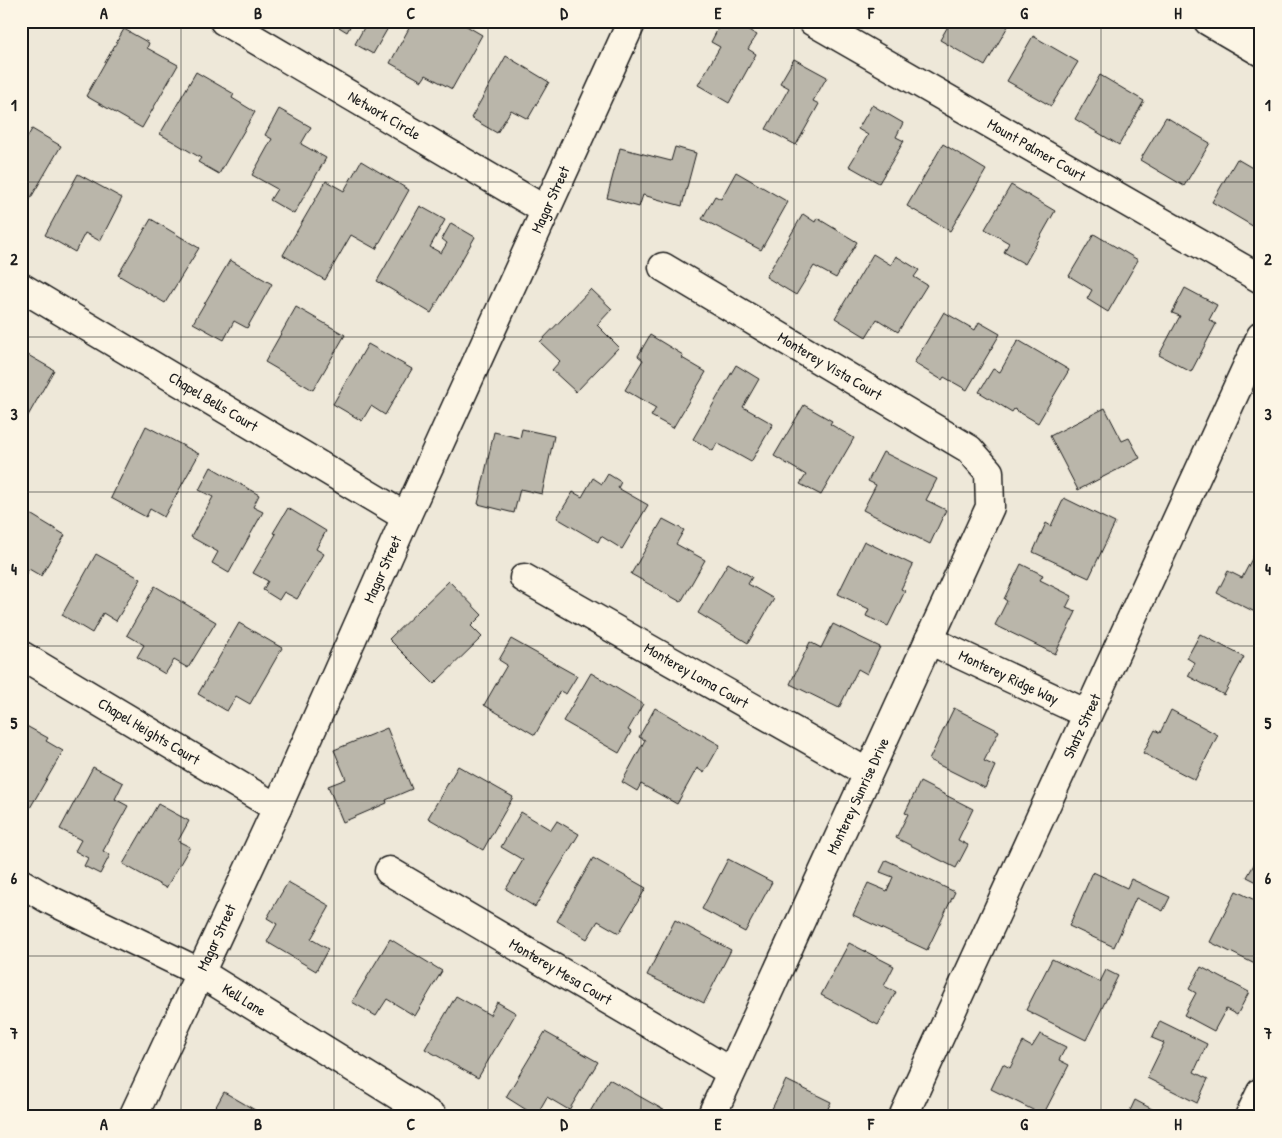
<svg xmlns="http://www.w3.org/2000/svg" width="1282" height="1138" font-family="'Patrick Hand',sans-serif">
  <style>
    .building { fill: #bab6aa; stroke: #1c1c1c }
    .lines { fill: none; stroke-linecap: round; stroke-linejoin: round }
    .street-casing { stroke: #1c1c1c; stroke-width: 31 }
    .secondary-casing { stroke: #1c1c1c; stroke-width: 31 }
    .street { stroke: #fcf5e5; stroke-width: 28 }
    .secondary { stroke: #fcf5e5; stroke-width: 28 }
    .grid { fill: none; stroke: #1c1c1c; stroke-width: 1; stroke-opacity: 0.55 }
    .labels { text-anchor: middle; stroke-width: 4; stroke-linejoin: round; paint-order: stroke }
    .street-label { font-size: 15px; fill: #1c1c1c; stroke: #fcf5e5 }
    .neatline { fill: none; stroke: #1c1c1c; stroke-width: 2 }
    .grid-label { font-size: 16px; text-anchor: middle; font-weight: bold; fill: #1c1c1c }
  </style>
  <rect width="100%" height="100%" fill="#eee8d9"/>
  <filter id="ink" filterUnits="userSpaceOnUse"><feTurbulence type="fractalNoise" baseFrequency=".02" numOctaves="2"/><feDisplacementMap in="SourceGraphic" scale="10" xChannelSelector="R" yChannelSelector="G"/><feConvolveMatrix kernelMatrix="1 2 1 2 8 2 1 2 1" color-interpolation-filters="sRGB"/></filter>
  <g filter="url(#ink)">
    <path class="building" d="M329,21H353L347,32Z
      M362,21H392L373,54L355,44L366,24Z
      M413,21H458L482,35L452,89L426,75L422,81L390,63Z
      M722,21H733L757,35L748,49L756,54L729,103L698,85L720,47L711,42Z
      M951,21H1011L985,66L940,40Z
      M124,29L149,43L147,48L178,65L142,128L86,96Z
      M1033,36L1078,62L1051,106L1007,81Z
      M506,56L549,82L528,119L511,110L497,133L471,118Z
      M794,59L827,77L813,101L819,104L796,145L766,129L789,88L780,83Z
      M196,72L234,94L232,98L255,112L219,174L198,162L201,158L160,134Z
      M1100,75L1144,101L1119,145L1075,119Z
      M872,105L903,123L896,137L904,141L879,183L849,166L868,135L858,129Z
      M279,109L311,127L301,144L326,158L294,214L270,200L277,189L252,175L272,139L265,135Z
      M1166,117L1210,143L1184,186L1140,160Z
      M32,129L61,146L29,201L21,196V135L27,138Z
      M943,144L986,170L950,231L907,206Z
      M675,147L696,153L682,206L643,195L639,207L607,198L620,148L671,161Z
      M1237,159L1261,173V220L1256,228L1212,202Z
      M361,161L409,190L376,249L351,235L325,280L283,255L326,181L344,191Z
      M736,172L788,202L761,250L702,219L715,196L721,199Z
      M78,174L122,198L100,241L85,233L75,252L45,235Z
      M1011,185L1055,211L1025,264L1004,252L1009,243L985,229Z
      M420,206L445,220L430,247L441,253L447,243L442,239L451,223L475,237L431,313L377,281Z
      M803,214L815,222L817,218L857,242L836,278L814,266L796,295L766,277Z
      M151,219L199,248L165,303L118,275Z
      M1094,234L1138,260L1108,312L1087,299L1092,290L1069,276Z
      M873,254L891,265L896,256L919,270L914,277L927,285L898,332L877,319L866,337L835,318Z
      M230,260L272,284L247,328L234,321L224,340L193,323Z
      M1185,288L1217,305L1209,320L1216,324L1191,372L1159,355L1180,316L1172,313Z
      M591,289L612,309L597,325L619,347L576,392L552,370L560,361L540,342Z
      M296,307L345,335L313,390L265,362Z
      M944,312L975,330L979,322L1000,334L967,390L944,377L942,380L914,363Z
      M650,335L683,355L682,358L706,372L673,428L651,416L656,408L625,390L643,360L638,356Z
      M1018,340L1069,370L1038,423L1014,409L1012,412L979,392L993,369L1000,372Z
      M368,344L412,369L385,415L371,406L362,421L333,404Z
      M21,351L54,370L21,428Z
      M736,365L759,379L743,407L773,424L751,462L717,443L713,451L693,439Z
      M804,405L832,421L830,424L854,438L821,495L800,484L806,475L774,456Z
      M1105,408L1122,441L1129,438L1140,458L1078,490L1050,436Z
      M146,426L199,454L164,517L150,509L146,517L111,498Z
      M522,429L554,436L542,494L520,489L514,513L478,504L494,432L520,438Z
      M883,452L937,479L926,500L946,510L930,544L863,510L876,485L868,481Z
      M211,467L259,495L253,507L263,512L229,573L212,563L218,552L191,537L213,497L199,490Z
      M608,474L621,482L618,488L648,505L622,549L601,536L598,542L557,518L573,492L582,497L593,478L602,484Z
      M1064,498L1115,523L1089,578L1033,552L1046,523L1051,526Z
      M288,508L326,531L316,549L324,554L297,599L284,592L279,600L263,590L268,581L253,573L276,534L273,533Z
      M22,509L65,535L41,576L29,569L21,581Z
      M663,519L684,530L676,544L705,560L681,602L631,574Z
      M864,541L913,565L901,589L905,591L888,626L866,616L869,609L838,594Z
      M1257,549L1261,551V615L1217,593L1228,571L1242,578Z
      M96,554L141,579L116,621L103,613L92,633L62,615Z
      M728,563L752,577L748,584L774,599L748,643L698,613Z
      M1021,564L1043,575L1040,580L1072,596L1066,608L1076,612L1055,654L995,625L1007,601L1004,599Z
      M449,581L482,615L471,626L482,637L434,684L389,639Z
      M155,586L216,622L188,668L174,660L165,674L137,657L144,645L127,635Z
      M239,623L282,648L250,704L236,696L227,711L198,694Z
      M833,624L880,647L867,674L858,669L839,708L790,684L810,642L821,648Z
      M1200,634L1244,657L1224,695L1188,676L1195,663L1187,658Z
      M511,639L577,676L566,694L560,691L535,735L484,705L507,665L499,660Z
      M591,673L643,704L628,730L631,732L619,753L563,721Z
      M655,708L720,745L704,773L697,768L677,804L641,784L637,791L622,782L645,740L639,737Z
      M954,708L999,731L984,761L995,766L985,788L929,760Z
      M1171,710L1218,735L1195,780L1143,753L1155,730L1160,733Z
      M21,723L48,738L46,741L63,751L30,808L21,802Z
      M387,728L412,789L386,800L387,803L343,822L328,786L346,779L334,750Z
      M458,766L513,797L483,850L428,818Z
      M93,767L123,783L115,799L128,806L103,851L110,855L100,874L84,866L88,858L75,851L81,840L60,829Z
      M920,782L973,809L958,840L968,845L956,868L896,838L908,814L905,813Z
      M158,804L189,821L178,841L190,847L166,888L123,864Z
      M521,812L551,830L557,821L579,834L535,907L506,889L523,860L501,847Z
      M1261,852V884L1247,877Z
      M593,858L646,888L619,933L598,921L587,939L557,921Z
      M728,859L772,882L745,932L702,909Z
      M886,860L955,892L927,950L853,915L868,883L887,891L893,877L880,872Z
      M1093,872L1127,888L1131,879L1170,897L1163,911L1136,898L1114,947L1069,926Z
      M288,882L330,906L311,939L328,949L316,971L267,942L277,924L267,918Z
      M1236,891L1261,903V967L1210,942Z
      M675,920L731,950L704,1003L647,975Z
      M390,939L442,971L415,1016L387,999L376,1016L352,1002Z
      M849,943L894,966L884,986L896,992L878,1025L821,995Z
      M1052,959L1100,982L1106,970L1118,976L1086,1040L1026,1010Z
      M1201,967L1249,992L1237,1015L1226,1009L1214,1031L1184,1015L1196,993L1189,989Z
      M456,996L490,1015L497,1002L516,1013L478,1078L425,1049Z
      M1160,1021L1207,1044L1194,1072L1208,1079L1197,1103L1147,1078L1164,1043L1152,1038Z
      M545,1032L598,1062L569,1110L547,1097L536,1116L506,1097Z
      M1040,1034L1066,1047L1059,1060L1069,1065L1043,1115L991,1089L1003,1064L1010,1068L1023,1042L1032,1047Z
      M609,1079L669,1113L667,1117H587Z
      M786,1080L831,1102L824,1117H768Z
      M224,1092L267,1117H225L214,1110Z
      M1135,1100L1167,1117H1127Z"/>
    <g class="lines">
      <defs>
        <g id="street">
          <path id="s1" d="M224,21L545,210"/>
          <path id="s2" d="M812,21L1261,279"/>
          <path id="s3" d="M663,267L969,449L989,472L990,507L711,1117"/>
          <path id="s4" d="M21,287L406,517"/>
          <path id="s5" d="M524,578L868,773"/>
          <path id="s6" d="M929,640L1087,714"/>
          <path id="s7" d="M21,655L277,808"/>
          <path id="s8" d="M389,871L731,1072"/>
          <path id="s9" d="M21,883L48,899L199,972L433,1117"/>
          <path id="s10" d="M133,1117L277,808L406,517L632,21"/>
          <path id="s11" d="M903,1117L1261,336"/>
          <path d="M1249,1117L1261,1092"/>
        </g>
        <path id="secondary" d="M1208,21L1261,52"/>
      </defs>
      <use href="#street" class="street-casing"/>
      <use href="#secondary" class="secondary-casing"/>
      <use href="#street" class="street"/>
      <use href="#secondary" class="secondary"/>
    </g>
  </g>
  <path class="grid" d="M181,21V1117M334,21V1117M488,21V1117M641,21V1117M794,21V1117M948,21V1117M1101,21V1117M21,182H1261M21,337H1261M21,492H1261M21,646H1261M21,801H1261M21,956H1261"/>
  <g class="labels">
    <g class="street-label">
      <text dy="5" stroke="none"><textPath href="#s1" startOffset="186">Network Circle</textPath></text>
      <text dy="5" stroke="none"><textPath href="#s2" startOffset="259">Mount Palmer Court</textPath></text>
      <text dy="5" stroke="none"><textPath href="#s10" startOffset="1008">Magar Street</textPath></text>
      <text dy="5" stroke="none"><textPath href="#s3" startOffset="194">Monterey Vista Court</textPath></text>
      <text dy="5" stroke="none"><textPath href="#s4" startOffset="224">Chapel Bells Court</textPath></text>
      <text dy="5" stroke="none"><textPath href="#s10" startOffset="602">Magar Street</textPath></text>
      <text dy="5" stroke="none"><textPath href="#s5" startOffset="198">Monterey Loma Court</textPath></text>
      <text dy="5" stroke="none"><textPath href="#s6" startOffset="88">Monterey Ridge Way</textPath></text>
      <text dy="5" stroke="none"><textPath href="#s11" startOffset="430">Shatz Street</textPath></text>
      <text dy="5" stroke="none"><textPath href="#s7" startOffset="149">Chapel Heights Court</textPath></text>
      <text transform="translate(858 796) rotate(-65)" y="5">Monterey Sunrise Drive</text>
      <text dy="5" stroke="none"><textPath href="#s10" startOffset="198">Magar Street</textPath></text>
      <text dy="5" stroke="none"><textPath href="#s8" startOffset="199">Monterey Mesa Court</textPath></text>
      <text dy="5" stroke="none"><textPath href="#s9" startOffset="252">Kell Lane</textPath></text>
    </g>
  </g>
  <rect width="1282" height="1138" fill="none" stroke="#fcf5e5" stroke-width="55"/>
  <rect x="28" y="28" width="1226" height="1082" class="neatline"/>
  <g class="grid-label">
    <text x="104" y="19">A</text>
    <text x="258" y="19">B</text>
    <text x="411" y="19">C</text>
    <text x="564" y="19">D</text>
    <text x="718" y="19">E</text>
    <text x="871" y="19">F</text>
    <text x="1024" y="19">G</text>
    <text x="1178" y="19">H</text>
    <text x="14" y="111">1</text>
    <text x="1268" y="111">1</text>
    <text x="14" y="265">2</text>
    <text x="1268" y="265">2</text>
    <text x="14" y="420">3</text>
    <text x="1268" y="420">3</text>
    <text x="14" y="575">4</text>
    <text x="1268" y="575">4</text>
    <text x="14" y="729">5</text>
    <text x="1268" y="729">5</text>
    <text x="14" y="884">6</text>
    <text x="1268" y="884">6</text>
    <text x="14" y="1039">7</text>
    <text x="1268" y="1039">7</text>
    <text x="104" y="1130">A</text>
    <text x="258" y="1130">B</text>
    <text x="411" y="1130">C</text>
    <text x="564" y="1130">D</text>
    <text x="718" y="1130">E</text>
    <text x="871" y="1130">F</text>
    <text x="1024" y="1130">G</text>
    <text x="1178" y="1130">H</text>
  </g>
</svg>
